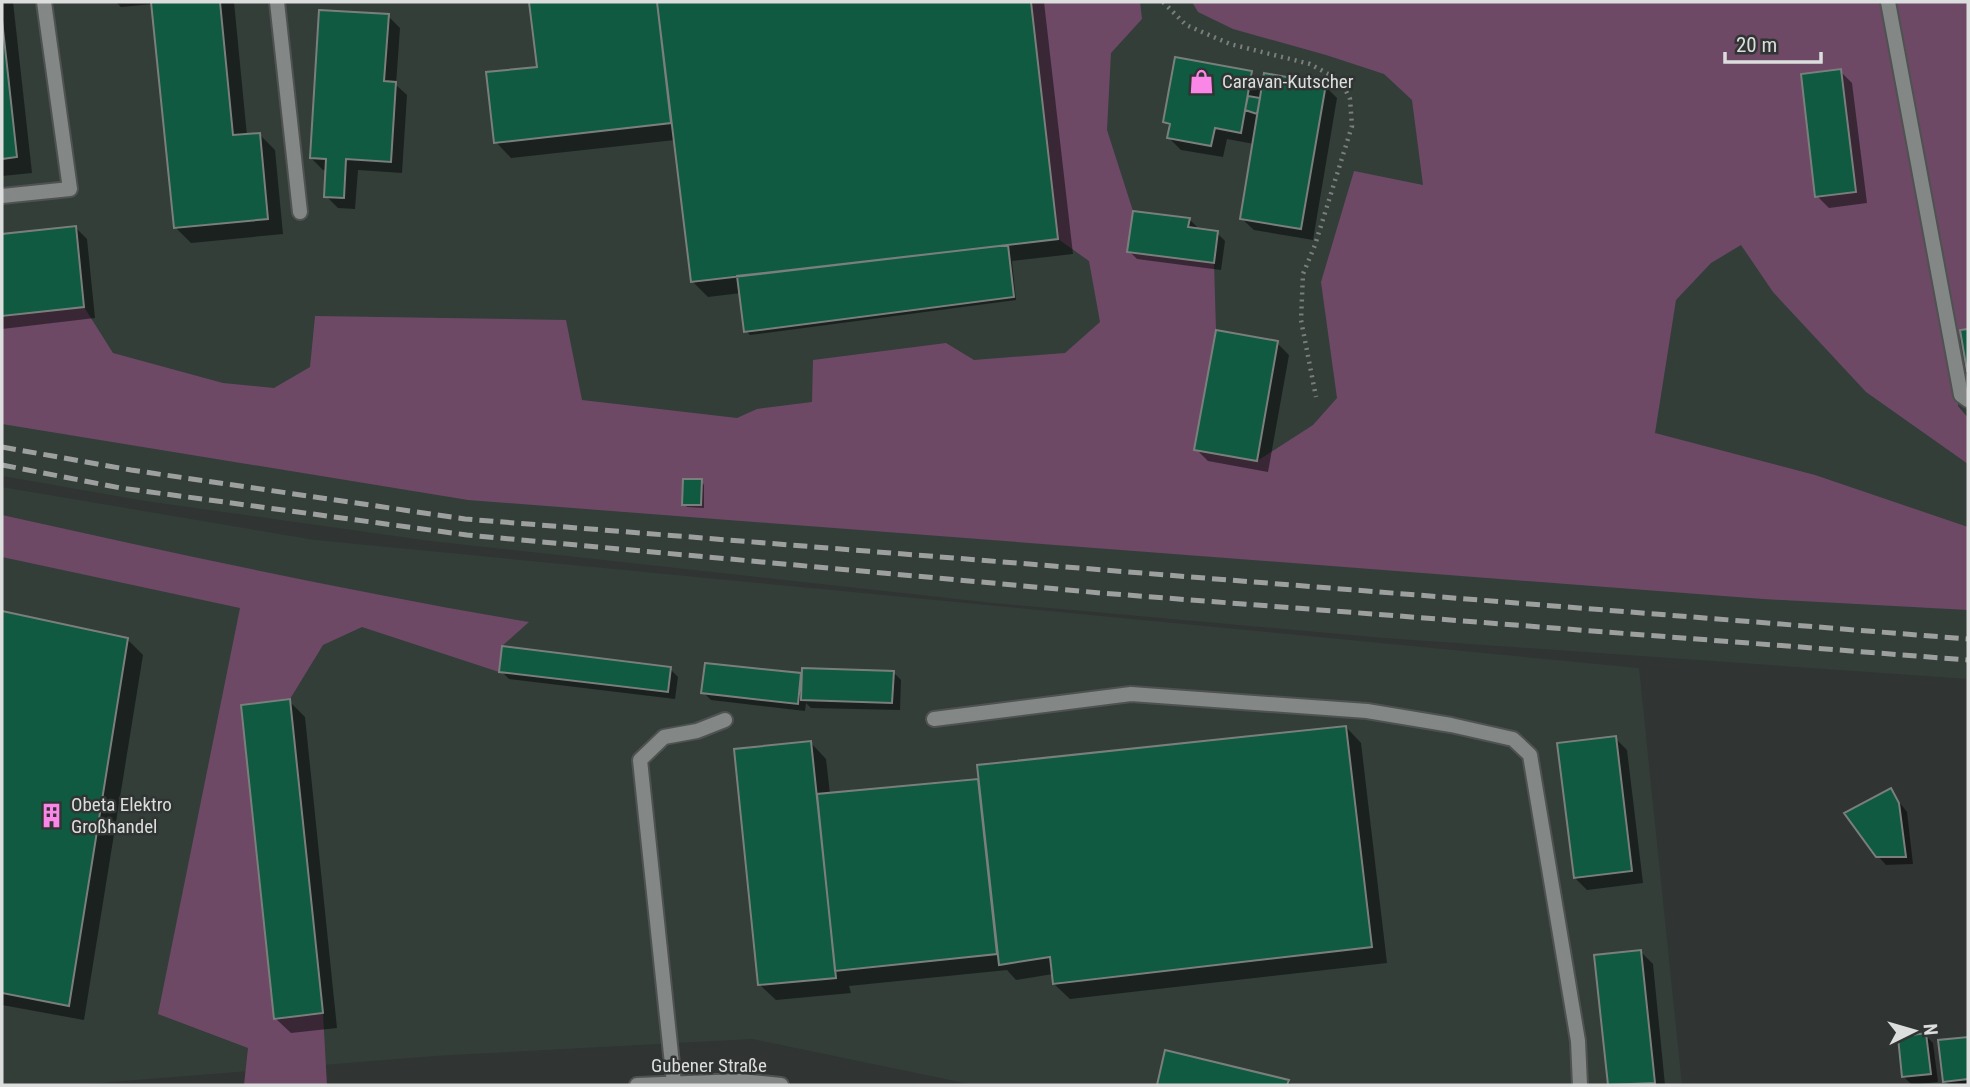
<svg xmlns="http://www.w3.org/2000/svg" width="1970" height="1087" font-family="'Roboto Condensed',sans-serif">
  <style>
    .built { fill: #333e39 }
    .green { fill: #6d4966 }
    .shadow { fill: #0007 }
    .building { fill: #0f5a41; stroke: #7a7f7c; stroke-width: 2 }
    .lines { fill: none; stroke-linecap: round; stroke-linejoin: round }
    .service-casing { stroke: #4f5251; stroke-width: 18 }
    .minor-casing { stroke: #4f5251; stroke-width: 18 }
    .path { stroke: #7b7e7c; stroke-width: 4.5; stroke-dasharray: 2 5; stroke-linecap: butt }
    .service { stroke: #838785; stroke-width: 14 }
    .minor { stroke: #838785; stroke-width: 14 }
    .rail { stroke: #9da09e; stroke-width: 5; stroke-dasharray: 14 7; stroke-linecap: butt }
    .labels { text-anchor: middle; stroke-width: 5; stroke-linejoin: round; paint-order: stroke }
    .poi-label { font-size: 19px; fill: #dcdedd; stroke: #303432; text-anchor: start }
    .street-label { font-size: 19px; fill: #dcdedd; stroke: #303432 }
  </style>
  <rect width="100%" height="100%" fill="#303432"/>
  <path class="built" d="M2,2H1968V679L1384,638L993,603L430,541L145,501L2,476Z
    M2,487L315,540L1639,668L1682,1085H974L752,1039L435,1056L74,1085H2Z"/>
  <path class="green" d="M1031,2H1140L1142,19L1111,53L1107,130L1133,211L1127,252L1214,263L1216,330L1194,449L1257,461L1313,425L1337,398L1321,282L1354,171L1423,185L1412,100L1384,74L1326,55L1233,29L1198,12L1192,2H1968V329L1960,330L1958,406L1968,418V464L1866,392L1773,292L1741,245L1711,263L1676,300L1655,433L1815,475L1968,527V610L1763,599L468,500L2,424V316L84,307L113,353L223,383L274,388L310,367L315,316L566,320L582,400L737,418L757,409L812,402L813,360L946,343L974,360L1065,353L1100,322L1089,261L1058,239Z
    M2,515C177,554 352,592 529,622L502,646L499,672L362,627L323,645L290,699L241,705L274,1018L323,1013L327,1085H244L248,1048L158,1014L240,608L2,557Z"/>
  <path class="shadow" d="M2,2H13L32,173L2,176Z
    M116,2H234L247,136L259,134L275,150L283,234L191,243L176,228L153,4L121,7Z
    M531,2H1044L1073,254L1012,261L1016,300L750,335L746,331L741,293L708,297L692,281L675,140L511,158L496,142L539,69Z
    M388,16L400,28L396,85L407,95L402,173L358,170L355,209L338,208L326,196L327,170H323L311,158Z
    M1840,71L1852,83L1867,203L1829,208L1817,196Z
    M1251,73L1264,86H1325L1337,98L1313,240L1254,230L1241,218L1254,144L1227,139L1223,157L1181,150L1169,138L1171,128L1165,122Z
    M1189,219L1197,227L1196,230L1217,233L1225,241L1221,270L1137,259L1129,251Z
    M75,227L87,239L95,318L2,329V236Z
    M1277,343L1289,355L1268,472L1208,461L1196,449Z
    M701,481L704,485V508L687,507L684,504Z
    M2,612L127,639L143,655L84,1020L2,1005Z
    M670,669L678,677L675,699L509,679L501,671Z
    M893,672L901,680L900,710L811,708L806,703L805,711L711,700L703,692L800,675L804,678Z
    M289,701L305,717L337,1028L291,1033L275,1018Z
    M1346,727L1361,743L1387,963L1070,999L1054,984L1053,974L1016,980L1007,970L849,986L851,993L776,1000L760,985L811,743L826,759L830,794L980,780Z
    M1615,738L1627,750L1643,883L1587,890L1575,878Z
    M1890,790L1907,812L1913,864L1886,865L1878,856Z
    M1641,952L1653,964L1665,1085H1609L1596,957Z
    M1925,1035L1933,1043L1938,1082L1912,1085L1904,1077Z
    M1968,1039V1085H1949L1944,1081L1940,1042Z
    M1167,1053L1288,1081L1292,1085H1159Z"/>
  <path class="building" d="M151,2H220L233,135L260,133L268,219L174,228Z
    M529,2H657L671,123L494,143L486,72L537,67Z
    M657,2H1031L1058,239L691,282Z
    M319,10L389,14L384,81L396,82L391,162L346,159L344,198L324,197L326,159L310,158Z
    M2,20L17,157L2,159Z
    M1175,57L1252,71L1241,133L1215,128L1211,146L1167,138L1170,124L1163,122Z
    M1841,69L1856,192L1815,197L1801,74Z
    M1264,73L1326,84L1301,229L1240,219Z
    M1248,96L1260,98L1257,114L1245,110Z
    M1133,211L1190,218L1188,227L1218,231L1214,263L1127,252Z
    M76,226L84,307L2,316V234Z
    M1008,245L1014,297L744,332L737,276Z
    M1968,329V371H1967L1960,330Z
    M1216,330L1278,341L1257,461L1194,450Z
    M683,479H702L701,505H682Z
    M2,611L128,638L69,1006L2,993Z
    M502,646L671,667L668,692L499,672Z
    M705,663L801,673L798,704L701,693Z
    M802,668L894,671L892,703L801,700Z
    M290,699L323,1013L274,1019L241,705Z
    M1346,726L1372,947L1053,984L1050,957L999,965L977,765Z
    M1616,736L1632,871L1574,878L1557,743Z
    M811,741L836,978L758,985L734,749Z
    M978,779L997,954L835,971L817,794Z
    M1891,788L1899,803L1906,857H1876L1844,813Z
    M1641,950L1655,1083L1608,1085L1594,955Z
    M1926,1033L1931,1074L1902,1077L1898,1037Z
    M1968,1037V1079L1943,1082L1938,1040Z
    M1165,1050L1289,1080L1287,1085H1157Z"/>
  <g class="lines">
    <defs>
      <path id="service" d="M277,2L300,212
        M1888,2L1961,395L1968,400
        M2,196L70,189L44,2
        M934,719L1131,694L1367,711L1451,725L1513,739L1530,755L1578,1041L1580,1085
        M674,1083L640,760L664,737L697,731L725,720"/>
      <path id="minor" d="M637,1085L740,1081L781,1085"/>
    </defs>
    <use href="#service" class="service-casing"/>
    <use href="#minor" class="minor-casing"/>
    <path class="path" d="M1163,2L1186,25L1230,44L1310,64L1341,81L1350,99L1352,126L1315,245L1303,274L1301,320L1316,397"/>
    <use href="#service" class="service"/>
    <use href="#minor" class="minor"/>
    <path class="rail" d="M2,447L131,470L465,519L1968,639
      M2,465L121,488L467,535L1101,593L1968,660"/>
  </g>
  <defs>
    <symbol id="shop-bare" viewBox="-9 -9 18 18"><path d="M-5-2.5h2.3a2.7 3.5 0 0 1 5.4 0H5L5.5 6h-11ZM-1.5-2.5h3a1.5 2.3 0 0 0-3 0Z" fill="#fa87e8" stroke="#303432" stroke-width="2.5" paint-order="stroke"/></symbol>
    <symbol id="building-bare" viewBox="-9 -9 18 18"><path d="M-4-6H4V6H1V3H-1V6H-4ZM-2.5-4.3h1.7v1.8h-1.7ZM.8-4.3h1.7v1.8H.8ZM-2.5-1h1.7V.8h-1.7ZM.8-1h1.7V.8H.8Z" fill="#fa87e8" stroke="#303432" stroke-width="2.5" paint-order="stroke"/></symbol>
  </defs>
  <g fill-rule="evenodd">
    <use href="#shop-bare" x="1184" y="64" width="35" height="35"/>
    <use href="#building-bare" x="34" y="798" width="35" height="35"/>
  </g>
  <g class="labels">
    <g class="poi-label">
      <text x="1222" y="88">Caravan-Kutscher</text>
      <text x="71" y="811">Obeta Elektro<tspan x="71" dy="22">Großhandel</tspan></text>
    </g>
    <g class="street-label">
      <text x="709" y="1072">Gubener Straße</text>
    </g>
  </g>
  <rect width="1970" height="1087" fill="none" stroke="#dcdedd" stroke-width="7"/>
  <g transform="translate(1914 1031) rotate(85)" stroke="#303432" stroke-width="5" paint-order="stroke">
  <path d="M0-5L12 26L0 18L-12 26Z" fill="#dcdedd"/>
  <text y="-10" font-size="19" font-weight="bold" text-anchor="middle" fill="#dcdedd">N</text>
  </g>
  <path d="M1725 52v10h96v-10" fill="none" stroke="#dcdedd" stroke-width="3.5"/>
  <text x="1736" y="52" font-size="21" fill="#dcdedd" stroke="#303432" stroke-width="5" paint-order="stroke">20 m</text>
</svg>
